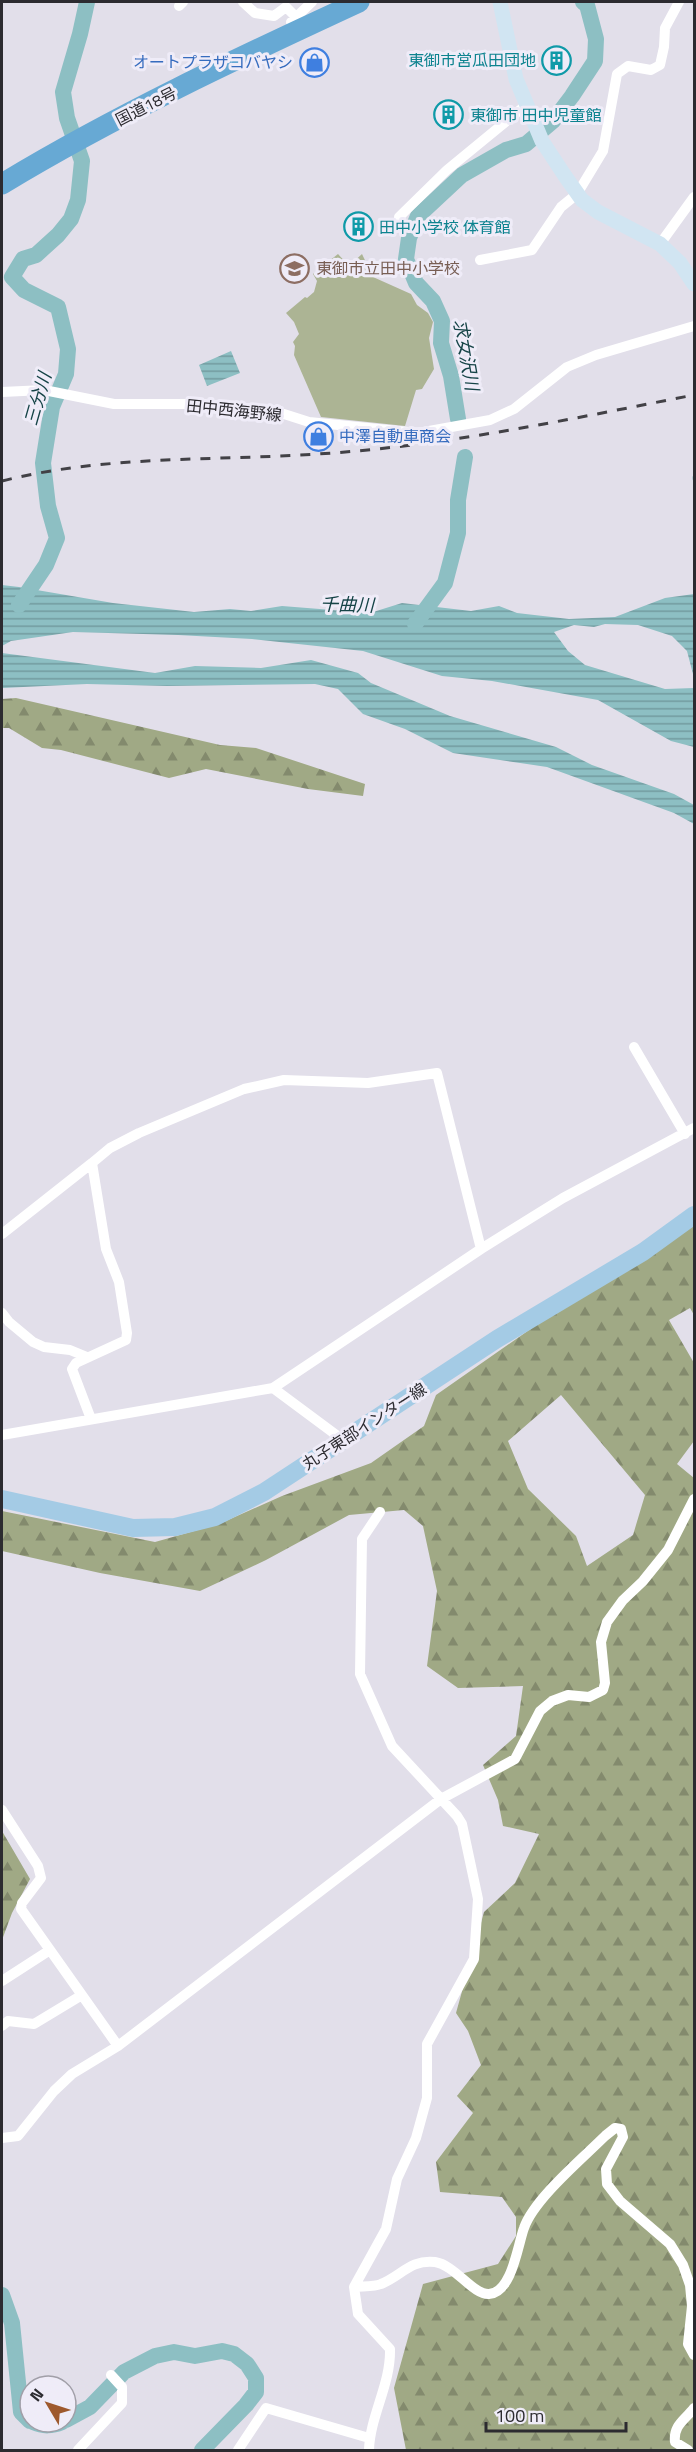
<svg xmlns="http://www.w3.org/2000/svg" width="696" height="2452" font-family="'Titillium Web','Noto Sans JP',sans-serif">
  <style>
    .forest { fill: url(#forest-firs); fill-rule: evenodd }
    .garden { fill: #acb494 }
    .water { fill: url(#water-rules) }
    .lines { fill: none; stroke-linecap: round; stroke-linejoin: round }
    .stream { stroke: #8dbfc3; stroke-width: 3 }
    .river { stroke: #8dbfc3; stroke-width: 16 }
    .street { stroke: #fff; stroke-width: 10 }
    .secondary { stroke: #d1e5f2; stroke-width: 15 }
    .primary { stroke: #a4cbe5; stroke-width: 18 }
    .highway { stroke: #67a9d4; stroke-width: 21 }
    .rail { stroke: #424146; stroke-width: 3; stroke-dasharray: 10 10; stroke-linecap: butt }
    .labels { text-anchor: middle; stroke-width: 6; stroke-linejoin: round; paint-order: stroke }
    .culture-label { font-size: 16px; fill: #0d838f; stroke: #efecf8; text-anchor: start }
    .shop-label { font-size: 16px; fill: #366cbe; stroke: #efecf8; text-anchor: end }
    .street-label { font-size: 16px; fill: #2c2b30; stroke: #efecf8 }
    .education-label { font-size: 16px; fill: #785e54; stroke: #efecf8; text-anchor: start }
    .water-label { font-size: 18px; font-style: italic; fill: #164447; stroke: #efecf8 }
  </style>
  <defs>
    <pattern id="forest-firs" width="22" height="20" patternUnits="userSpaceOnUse" patternTransform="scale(1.5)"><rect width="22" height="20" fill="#a0a985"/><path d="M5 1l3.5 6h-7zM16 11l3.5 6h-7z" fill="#838a6d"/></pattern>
    <pattern id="water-rules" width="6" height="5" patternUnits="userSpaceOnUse" patternTransform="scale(1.5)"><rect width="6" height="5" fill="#8dbfc3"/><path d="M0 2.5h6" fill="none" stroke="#739b9f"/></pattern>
  </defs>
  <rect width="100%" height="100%" fill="#e2dfea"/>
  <path class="forest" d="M16,698L220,745L256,748L365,784L363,796L308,789L206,769L169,778L61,750L42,748L9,728H2V699Z
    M694,1222V1315L690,1308L669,1320L694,1363V1441L677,1464L694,1478V2450H406L394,2388L423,2284L498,2264L516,2236V2217L502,2197L440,2192L436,2162L473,2113L457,2096L481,2065L468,2031L456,2013L484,1912L515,1883L539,1834L503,1826L498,1800L483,1765L516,1736L523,1686L458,1688L427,1666L437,1591L423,1526L404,1510L349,1515L266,1560L200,1591L100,1573L2,1551V1511L155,1542L219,1524L282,1496L371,1463L424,1426L436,1395L559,1309ZM561,1395L645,1495L633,1535L587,1566L576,1536L528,1489L508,1441Z
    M2,1831L30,1879L12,1913L2,1940Z"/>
  <path class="garden" d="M338,254L349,266L362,254L373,277L411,294L417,305L428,313L433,322L429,338L434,369L422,389L416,390L405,426L321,417L294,355L295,346L293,342L299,334L294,322L286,313L305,297L307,298L314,292L317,281L313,274Z"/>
  <path class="water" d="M231,351L240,373L207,386L199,365Z
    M2,585L19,587L113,603L194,612L230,609L251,611L282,606L370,613L402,603L471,611L499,606L517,613L569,619L615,617L665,598L694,594V678L687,651L672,636L638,625L605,624L594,627L574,625L554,632L568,651L585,665L665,689L694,688V747L671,741L598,700L492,681L442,676L363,651L252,639L178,635L73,632L11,641L2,646Z
    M2,653L155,673L195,666L261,668L311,660L358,673L371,683L450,716L556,747L592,765L674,794L694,805V824L674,813L547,767L453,753L405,729L363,714L338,689L315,684L167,686L87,684L2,688Z"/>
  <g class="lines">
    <path class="stream" d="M694,479V477"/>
    <path class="river" d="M458,419L451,376L441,343L442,321L433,301L416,283L406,259L409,238L418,216L462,175L506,150L526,144L553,121L572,96L595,61L596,39L587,5L583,2
      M19,605L46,565L57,538L48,506L43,463L52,407L66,374L68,349L58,307L24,290L12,277L23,259L36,255L58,235L71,219L78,200L82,161L67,118L63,92L80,34L87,2
      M415,624L445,583L458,533V500L465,457
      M2,2295L12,2323L21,2412L30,2421
      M66,2420L90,2407L124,2372L155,2356L174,2352L195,2356L222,2351L234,2354L247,2364L256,2378V2392L246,2405L202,2450
      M33,2422C44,2427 52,2426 62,2422"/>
    <path class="street" d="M243,2L255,13L274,16L286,7L296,17
      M179,6L183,2
      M291,22L312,2
      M399,217L447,170L526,105
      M660,244L694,197
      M480,260L532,250L561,207L577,194L603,151L617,74L628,66L651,70L660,65L664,47L665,28L679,2
      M2,392L44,390L114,404H201L253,409L284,414L309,422L418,433L490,420L514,409L567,367L596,355L694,326
      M634,1047L685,1134
      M2,1234L92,1163
      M2,1313L9,1322L33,1342L44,1347L70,1350L87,1357
      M273,1388L343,1440
      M91,1419L72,1369L76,1363L126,1340L127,1333L119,1282L106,1249L92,1163L110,1148L139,1133L244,1089L284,1080L368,1083L437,1073L481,1249
      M2,1435L273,1388L481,1249L563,1198L694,1128
      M2,1810L38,1866L41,1878L22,1903L21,1909L118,2046
      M2,1981L50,1950
      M2,2026L8,2021L34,2024L82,1995
      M2,2138L18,2136L54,2091L72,2074L118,2046L441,1799L515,1759L540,1711L552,1701L568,1695L589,1697L603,1690L605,1683L601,1642L607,1622L623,1600L643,1581L668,1550L694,1499
      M354,2287C362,2286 374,2287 381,2284C401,2276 411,2259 435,2262C455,2265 473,2295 489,2294C512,2293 518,2244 524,2228C534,2199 582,2159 605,2136L615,2128L621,2129L623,2137L606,2169L607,2184L620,2201L670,2244L683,2265L690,2285L692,2306L688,2344L694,2355
      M78,2450L122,2403V2387L111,2375
      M238,2450L266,2408L369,2438
      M369,2450C370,2416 391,2384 390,2349L358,2314L354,2287L386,2229L397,2179L416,2138L427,2098V2044L474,1959L478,1899L462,1824L457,1816L392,1746L360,1674L362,1539L380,1512
      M688,2450L675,2442C673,2425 685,2420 694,2408"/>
    <path class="secondary" d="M500,2L516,79L542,141L565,176L582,200L598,212L660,244L680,263L694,284"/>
    <path class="primary" d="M2,1499L133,1528L175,1527L215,1517L264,1492L497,1339L643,1252L694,1215"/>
    <path class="highway" d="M2,184C116,115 238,58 359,2"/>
    <path class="rail" d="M2,481C105,455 213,461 318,454C445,446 570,419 694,395"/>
  </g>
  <defs>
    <symbol id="building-ring" viewBox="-11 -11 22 22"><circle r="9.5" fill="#efecf8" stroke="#0f9aa8" stroke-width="1.5"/><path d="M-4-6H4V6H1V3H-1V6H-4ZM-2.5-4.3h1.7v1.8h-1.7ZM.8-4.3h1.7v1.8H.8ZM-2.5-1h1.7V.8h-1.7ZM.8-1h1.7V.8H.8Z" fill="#0f9aa8"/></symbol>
    <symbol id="shop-ring" viewBox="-11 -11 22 22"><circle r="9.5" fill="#efecf8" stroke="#3f7fe0" stroke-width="1.5"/><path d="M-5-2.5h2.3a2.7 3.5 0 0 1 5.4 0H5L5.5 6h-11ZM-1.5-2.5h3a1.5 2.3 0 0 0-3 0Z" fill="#3f7fe0"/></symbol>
    <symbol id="school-ring" viewBox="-11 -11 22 22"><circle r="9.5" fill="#efecf8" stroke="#8d6e63" stroke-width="1.5"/><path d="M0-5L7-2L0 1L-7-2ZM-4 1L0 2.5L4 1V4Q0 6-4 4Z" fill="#8d6e63"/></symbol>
  </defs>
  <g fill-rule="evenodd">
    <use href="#building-ring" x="540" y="44" width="33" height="33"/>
    <use href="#shop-ring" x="298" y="46" width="33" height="33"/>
    <use href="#building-ring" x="432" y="98" width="33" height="33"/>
    <use href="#building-ring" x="342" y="210" width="33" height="33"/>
    <use href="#school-ring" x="278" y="252" width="33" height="33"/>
    <use href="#shop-ring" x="302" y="420" width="33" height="33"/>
  </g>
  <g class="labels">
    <g class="culture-label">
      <text x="536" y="66" text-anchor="end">東御市営瓜田団地</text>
      <text x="470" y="121">東御市 田中児童館</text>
      <text x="379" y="233">田中小学校 体育館</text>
    </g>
    <g class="shop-label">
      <text x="293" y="68">オートプラザコバヤシ</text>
      <text x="339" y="442" text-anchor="start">中澤自動車商会</text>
    </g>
    <g class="street-label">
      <text transform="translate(146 106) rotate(-27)" y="6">国道18号</text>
      <text transform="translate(234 410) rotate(6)" y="6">田中西海野線</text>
      <text transform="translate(364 1426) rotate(-33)" y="6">丸子東部インター線</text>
    </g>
    <g class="education-label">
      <text x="316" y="274">東御市立田中小学校</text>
    </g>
    <g class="water-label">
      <text transform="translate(466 355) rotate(80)" y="6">求女沢川</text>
      <text transform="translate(38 399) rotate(-74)" y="6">三分川</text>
      <text transform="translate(347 605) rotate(1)" y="6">千曲川</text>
    </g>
  </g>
  <rect width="696" height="2452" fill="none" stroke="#2c2b30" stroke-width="6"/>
  <g transform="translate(48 2404) rotate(309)"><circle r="28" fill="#efecf8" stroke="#a19fa8" stroke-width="1.5"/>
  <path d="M0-4.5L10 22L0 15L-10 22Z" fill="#9e592d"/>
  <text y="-9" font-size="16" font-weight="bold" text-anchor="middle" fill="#2c2b30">N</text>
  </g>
  <path d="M486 2422v9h140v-9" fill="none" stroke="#2c2b30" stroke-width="3"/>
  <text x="495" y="2422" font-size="18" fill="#2c2b30" stroke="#efecf8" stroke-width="4.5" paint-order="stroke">100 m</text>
</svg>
